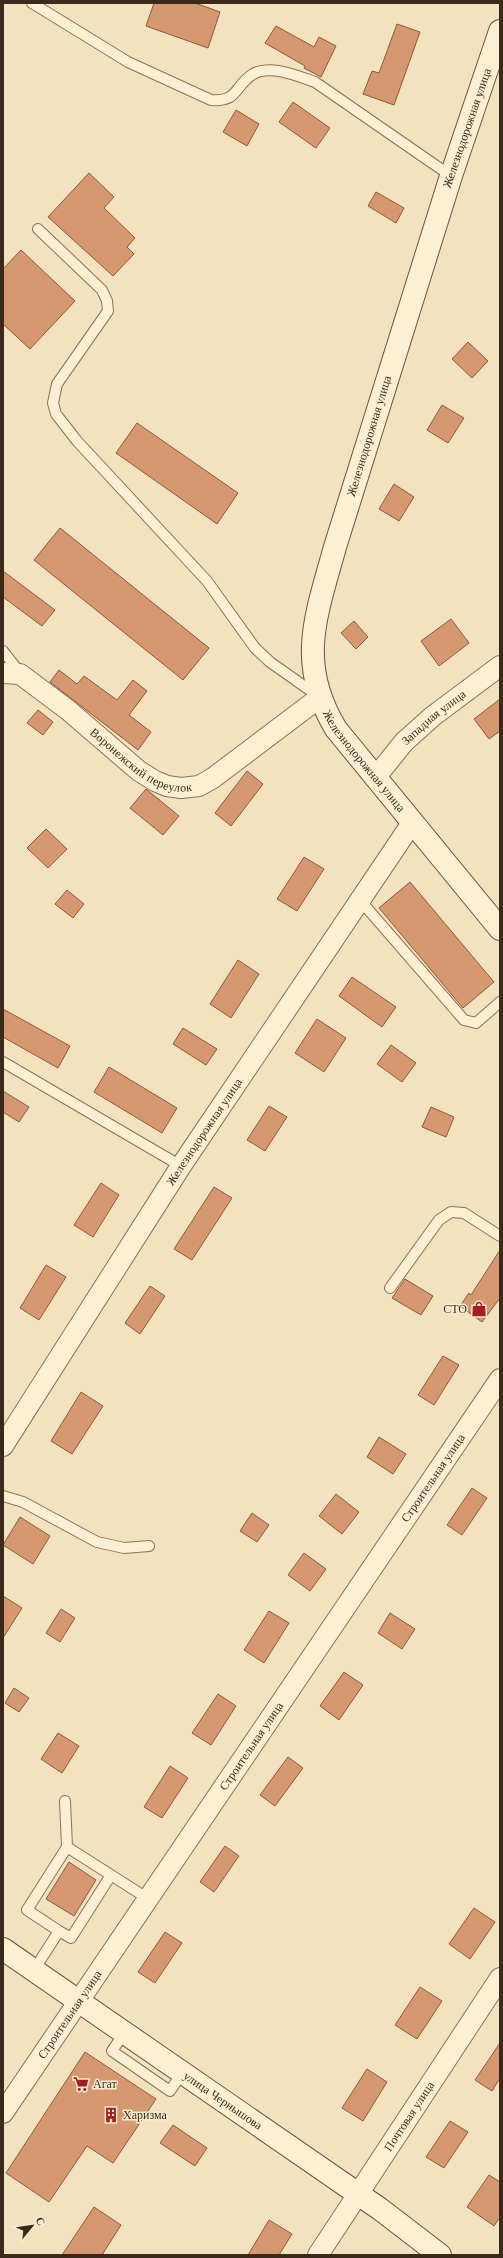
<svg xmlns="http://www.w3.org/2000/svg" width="503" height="2258" font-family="'Times New Roman',serif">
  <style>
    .building { fill: #d59871; stroke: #8f5838 }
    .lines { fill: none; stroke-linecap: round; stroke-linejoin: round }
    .lane-casing { stroke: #8d7255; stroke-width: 12 }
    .street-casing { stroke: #8d7255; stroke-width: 22 }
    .secondary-casing { stroke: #6f5239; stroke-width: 24 }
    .lane { stroke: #fcefd3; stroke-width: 10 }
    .street { stroke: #fcefd3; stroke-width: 20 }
    .secondary { stroke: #fcefd3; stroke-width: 22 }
    .labels { text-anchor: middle; stroke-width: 3; stroke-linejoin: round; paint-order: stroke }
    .street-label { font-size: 12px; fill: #3b2a1b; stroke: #f9ecd0 }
    .poi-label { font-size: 12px; fill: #3b2a1b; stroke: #f9ecd0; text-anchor: start }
  </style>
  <rect width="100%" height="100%" fill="#f3e2bf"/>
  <path class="building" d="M154,3H195L220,12L208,48L146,26Z
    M397,24L420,32L394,105L363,94L372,71L379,73Z
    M276,26L314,47L319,37L336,46L321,77L304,68L305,66L265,43Z
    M293,102L330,128L316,148L279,122Z
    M236,110L259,124L247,146L223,132Z
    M89,173L114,197L104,208L135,238L127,247L134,254L113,276L48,217Z
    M376,192L404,208L396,223L368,206Z
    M21,250L75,301L30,349L3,324V269Z
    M468,342L488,361L472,378L452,359Z
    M442,405L464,418L448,443L427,430Z
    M137,423L238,493L217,524L116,453Z
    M394,484L414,497L399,521L379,509Z
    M60,528L209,648L183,680L34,560Z
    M3,571L55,610L42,626L3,597Z
    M451,619L469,643L439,666L421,641Z
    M354,621L368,637L356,649L341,633Z
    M59,670L77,684L84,676L117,700L133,680L147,691L129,715L151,732L138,750L50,682Z
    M500,699V731L489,739L474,719Z
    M38,710L53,722L43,735L27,723Z
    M247,771L263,784L231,826L215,813Z
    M146,789L179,816L163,835L130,808Z
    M46,829L67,849L48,868L27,848Z
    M304,857L324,869L297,911L277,899Z
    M410,882L494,982L463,1008L379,908Z
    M67,890L84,904L73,918L55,904Z
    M238,960L259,974L231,1018L210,1004Z
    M352,977L396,1007L382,1027L339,996Z
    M3,1009L70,1046L58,1068L3,1037Z
    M317,1019L346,1038L324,1072L295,1053Z
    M183,1028L217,1049L206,1065L173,1044Z
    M391,1045L416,1063L402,1082L377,1064Z
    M109,1067L177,1108L162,1133L94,1092Z
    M3,1091L29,1107L19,1122L3,1112Z
    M269,1106L287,1117L265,1151L247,1140Z
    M431,1107L454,1117L446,1137L422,1127Z
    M101,1183L119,1195L93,1237L74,1225Z
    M214,1187L232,1198L192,1260L174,1249Z
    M500,1250V1298L482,1322L460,1306L469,1293L471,1295Z
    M46,1265L66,1277L39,1320L20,1308Z
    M405,1279L433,1296L421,1315L392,1298Z
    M150,1286L165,1296L140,1334L125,1323Z
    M443,1356L459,1365L434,1405L418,1395Z
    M81,1392L103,1406L72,1454L51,1441Z
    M379,1437L406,1454L393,1474L367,1457Z
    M472,1488L487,1498L462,1535L447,1525Z
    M336,1494L359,1512L342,1534L319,1516Z
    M252,1513L269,1525L257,1542L240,1531Z
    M20,1517L50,1536L33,1564L3,1545Z
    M304,1553L326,1569L310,1591L288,1575Z
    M3,1596L22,1608L3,1638Z
    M61,1609L75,1618L60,1642L46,1633Z
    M269,1611L289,1623L264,1663L244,1650Z
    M390,1613L415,1629L402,1649L378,1633Z
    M344,1672L363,1685L339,1720L320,1706Z
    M14,1688L29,1698L19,1712L5,1703Z
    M218,1694L236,1706L211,1745L192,1733Z
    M58,1733L79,1746L62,1773L41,1759Z
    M288,1757L303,1768L275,1806L260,1795Z
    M170,1766L188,1778L162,1818L144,1807Z
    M225,1846L239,1856L214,1892L200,1882Z
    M69,1862L96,1880L74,1916L46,1899Z
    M474,1908L495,1922L470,1959L449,1944Z
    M165,1932L182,1943L155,1983L138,1972Z
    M420,1987L442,2001L417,2039L395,2025Z
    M500,2043V2078L492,2091L475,2080Z
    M85,2052L156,2099L113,2163L87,2146L49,2202L6,2173Z
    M367,2069L387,2082L363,2121L342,2108Z
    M450,2121L468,2132L444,2168L426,2157Z
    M173,2125L207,2148L195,2166L160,2143Z
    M489,2175L500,2182V2217L494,2226L467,2207Z
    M94,2207L121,2225L102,2255H62Z
    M269,2220L292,2234L279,2255H248Z"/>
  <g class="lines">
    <defs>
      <path id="lane" d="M32,3L128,62L211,100C239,102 234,86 253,74C270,64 298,76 315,82L451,176
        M38,229L102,290L107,301L108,311L57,384L53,403L56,414L77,441L207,581L255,648L270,662L318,696
        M3,651L20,673
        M359,899L464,1020L476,1023L500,1002
        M3,1062L181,1166
        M390,1288L439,1220L451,1212L464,1213L500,1236
        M3,1496L23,1502L97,1542L124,1548L149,1546
        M65,1801L67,1847
        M59,1931L71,1938L111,1875
        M34,1970L59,1931L27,1910L67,1847L147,1898
        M125,2032L112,2051L170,2091L182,2073"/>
      <g id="street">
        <path id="s1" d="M3,673L20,674L68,710L139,771L155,781L167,786L181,788L199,786L213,778L319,698"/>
        <path id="s2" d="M375,778L404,742L433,716L500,666"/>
        <path id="s3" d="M3,1446L181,1166L412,823"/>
        <path id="s4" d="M3,2113L500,1379"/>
        <path id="s5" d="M318,2255L500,1978"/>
      </g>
      <g id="secondary">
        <path id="s6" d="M500,31L451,176L335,547C316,616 296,663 336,729L500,929"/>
        <path id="s7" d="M3,1949L380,2209L440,2255"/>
      </g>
    </defs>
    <use href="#lane" class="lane-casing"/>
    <use href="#street" class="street-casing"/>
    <use href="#secondary" class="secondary-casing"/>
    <use href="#lane" class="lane"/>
    <use href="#street" class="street"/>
    <use href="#secondary" class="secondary"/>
  </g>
  <defs>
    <symbol id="shop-bare" viewBox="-9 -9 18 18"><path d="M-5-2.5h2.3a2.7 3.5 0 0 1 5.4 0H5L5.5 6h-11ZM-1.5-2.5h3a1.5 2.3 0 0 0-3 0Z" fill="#a31f23" stroke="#f9ecd0" stroke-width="2.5" paint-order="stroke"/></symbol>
    <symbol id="supermarket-bare" viewBox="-9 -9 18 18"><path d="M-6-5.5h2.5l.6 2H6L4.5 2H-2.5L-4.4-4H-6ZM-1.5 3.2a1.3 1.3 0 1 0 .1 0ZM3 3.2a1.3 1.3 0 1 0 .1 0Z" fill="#a31f23" stroke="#f9ecd0" stroke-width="2.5" paint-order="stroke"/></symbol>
    <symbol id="building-bare" viewBox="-9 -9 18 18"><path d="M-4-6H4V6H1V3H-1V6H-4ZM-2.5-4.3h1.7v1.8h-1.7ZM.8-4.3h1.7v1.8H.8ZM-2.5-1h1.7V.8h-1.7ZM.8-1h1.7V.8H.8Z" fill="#a31f23" stroke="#f9ecd0" stroke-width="2.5" paint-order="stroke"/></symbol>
  </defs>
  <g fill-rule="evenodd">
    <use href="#shop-bare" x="468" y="1298" width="22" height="22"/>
    <use href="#supermarket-bare" x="70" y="2073" width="22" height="22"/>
    <use href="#building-bare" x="100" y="2104" width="22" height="22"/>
  </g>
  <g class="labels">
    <g class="street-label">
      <text transform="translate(467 128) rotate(-71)" y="4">Железнодорожная улица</text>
      <text transform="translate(369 436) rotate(-73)" y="4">Железнодорожная улица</text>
      <text dy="4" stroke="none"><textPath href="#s2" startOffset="85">Западная улица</textPath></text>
      <text dy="4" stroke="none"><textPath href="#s1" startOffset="168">Воронежский переулок</textPath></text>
      <text dy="4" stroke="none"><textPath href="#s6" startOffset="773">Железнодорожная улица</textPath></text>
      <text dy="4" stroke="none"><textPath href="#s3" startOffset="373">Железнодорожная улица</textPath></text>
      <text dy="4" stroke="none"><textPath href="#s4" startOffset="767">Строительная улица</textPath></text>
      <text dy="4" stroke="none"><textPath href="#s4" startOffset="443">Строительная улица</textPath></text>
      <text dy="4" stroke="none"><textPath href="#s4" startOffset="119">Строительная улица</textPath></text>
      <text dy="4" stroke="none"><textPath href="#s7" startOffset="267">улица Чернышова</textPath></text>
      <text dy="4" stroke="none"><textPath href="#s5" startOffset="166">Почтовая улица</textPath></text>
    </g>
    <g class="poi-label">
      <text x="467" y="1313" text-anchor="end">СТО</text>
      <text x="93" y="2088">Агат</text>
      <text x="123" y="2119">Харизма</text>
    </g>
  </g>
  <rect width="503" height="2258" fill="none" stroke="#3b2a1b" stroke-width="8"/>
  <g transform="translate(32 2226) rotate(61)" stroke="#f9ecd0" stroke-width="3" paint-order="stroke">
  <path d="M0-3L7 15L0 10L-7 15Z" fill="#3b2a1b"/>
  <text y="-6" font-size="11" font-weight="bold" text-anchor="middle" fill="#3b2a1b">С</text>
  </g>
</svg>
